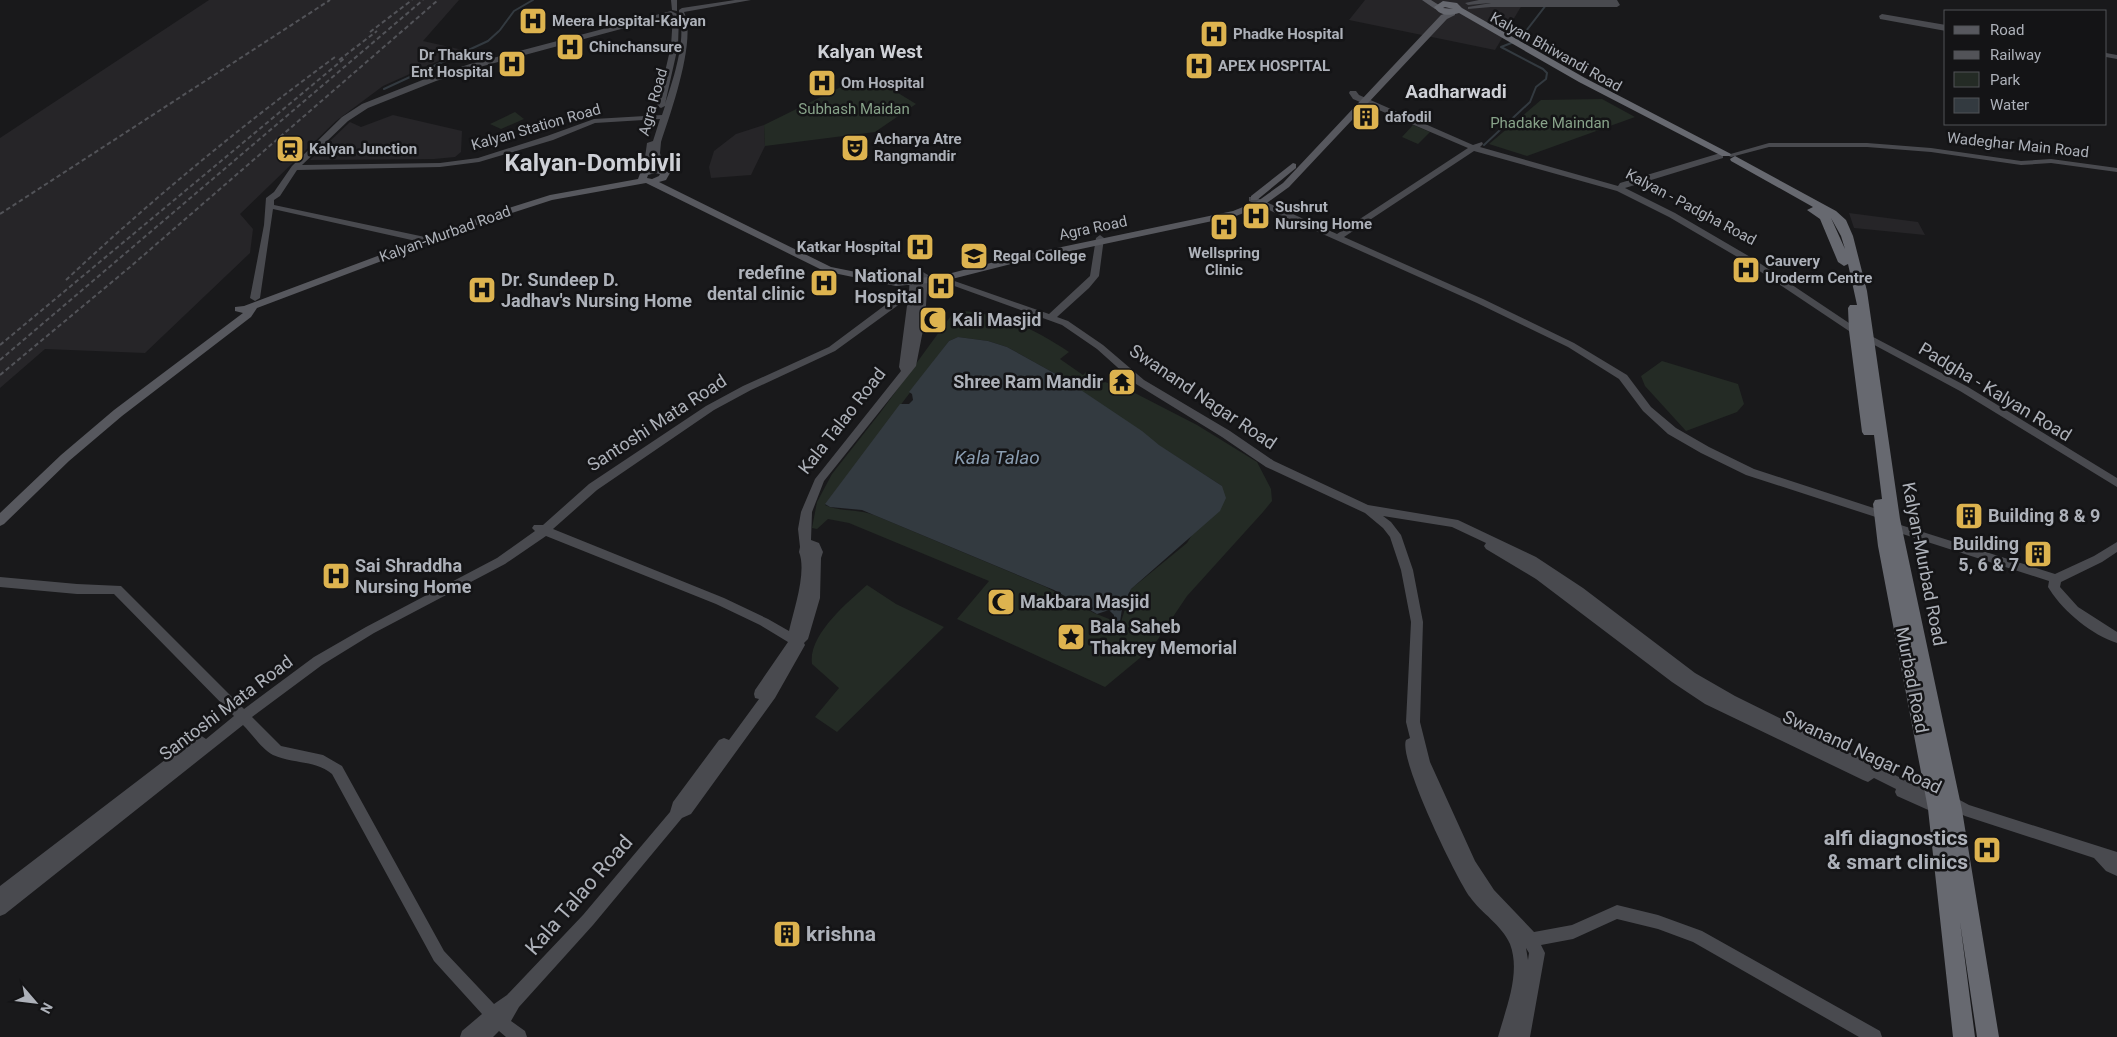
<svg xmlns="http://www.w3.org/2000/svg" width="2117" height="1037" font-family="Roboto,sans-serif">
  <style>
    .built { fill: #262528 }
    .green { fill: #242b25; fill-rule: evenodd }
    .water { fill: #333a40 }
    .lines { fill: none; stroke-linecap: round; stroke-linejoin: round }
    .stream { stroke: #333a40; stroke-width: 2 }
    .secondary { fill: #494a4f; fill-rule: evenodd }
    .primary { fill: #57585e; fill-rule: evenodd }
    .highway { fill: #676970; fill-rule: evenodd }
    .rail { stroke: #525358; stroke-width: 2; stroke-dasharray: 4.5 3; stroke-linecap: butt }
    .labels { text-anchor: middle; stroke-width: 5; stroke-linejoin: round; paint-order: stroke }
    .far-poi-label { font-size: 15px; font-weight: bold; fill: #adb1b9; stroke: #141416; text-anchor: start }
    .far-street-label { font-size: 15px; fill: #adb1b9; stroke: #141416 }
    .far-park-label { font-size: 15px; fill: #87a289; stroke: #141416 }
    .poi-label { font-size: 18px; font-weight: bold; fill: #adb1b9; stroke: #141416; text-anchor: start }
    .street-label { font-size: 18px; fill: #adb1b9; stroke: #141416 }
    .far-district-label { font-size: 19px; font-weight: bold; fill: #ced0d6; stroke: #141416 }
    .water-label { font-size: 19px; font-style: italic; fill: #899cb0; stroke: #141416 }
    .near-poi-label { font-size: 21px; font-weight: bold; fill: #adb1b9; stroke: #141416; text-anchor: end }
    .near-street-label { font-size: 21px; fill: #adb1b9; stroke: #141416 }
    .far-town-label { font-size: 24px; font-weight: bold; fill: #ced0d6; stroke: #141416 }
  </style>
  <rect width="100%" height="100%" fill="#19191b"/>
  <path class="built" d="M209,0H459L423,41L463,50L383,86L336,121L240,214L253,229L250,253L145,353L45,349L0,388V138Z
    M1365,0H1525L1495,50L1349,20Z
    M393,115L462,131L461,152L455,157L434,159L310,160L350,122L361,127Z
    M764,125L765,146L751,175L711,178L709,167L714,151L736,134Z
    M1849,213L1918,222L1925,235L1854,228Z"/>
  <path class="green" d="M882,83L916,104L875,132L765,146L764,125L847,84Z
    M1602,99L1635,117L1527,156L1489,144L1541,100Z
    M515,112L524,119L501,129L490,124Z
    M1413,125L1430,132L1418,144L1402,137Z
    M963,311C1005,315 1035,329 1069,352L1060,359L1083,375L1086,372L1102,381L1129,390L1197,425L1257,462L1271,489L1272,501L1263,512L1187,596L1152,648L1105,687L957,619L989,581L849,523L828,519L817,529L812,528L817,502L832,474L880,413L953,313ZM958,337L988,341L1007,347L1063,378L1160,446L1222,486L1187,543L1131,589L1121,622L1119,623L1094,613L1046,587L874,515C859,509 839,512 825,505L949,341Z
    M1662,361L1738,384L1744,404L1737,412L1686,431L1645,386L1641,376Z
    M867,585L896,604L944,627L837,732L815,717L839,688L812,664C808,635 847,603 867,585Z"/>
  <path class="water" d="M958,337L988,341L1007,347L1063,378L1142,431L1159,445L1222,486L1226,498L1220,511L1131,589L1122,609L1120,622L1114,620V615L1109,610L1097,614L1054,590L862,510L830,507L825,504L900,404H909L913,400L912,394L909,392L949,341Z"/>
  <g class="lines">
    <path class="stream" d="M500,30L514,11L533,0
      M384,89L488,41L499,31
      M1484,145L1530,102L1536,87L1546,79L1547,73L1543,69L1501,47L1519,40L1550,0"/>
    <path class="secondary" d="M671,0H677V11L672,10Z
      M735,0H751L684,12C697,39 671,112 661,142L660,153L665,171L664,173L657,171L653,157L651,172L647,174L643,172L647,143L653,141L660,119L595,123L553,140L479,162L440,167L297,170L280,196L274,200V205L425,237L429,240L425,243L273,209L260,298L255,301L250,298L264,225L266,198L274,192L292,166L342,117L362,104L430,77L470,64L671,11L679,15V10L682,8ZM673,15L671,46L657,106L661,108L665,106L662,115L594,119L547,136L478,158L440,163L302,165L348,121L368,108L436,81L476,68ZM679,15C687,39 673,80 665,104L678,46Z
      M1479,0H1617L1620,5L1617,7H1491L1468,9V7L1491,3H1612H1490L1468,5L1465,3Z
      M1882,14L1946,25V31L1880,19L1879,16Z
      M2106,53L2117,55V59L2106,57Z
      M1350,91H1356L1359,95L1473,145L1482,142L1483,144L1480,147L1618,186L1620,183L1717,154H1723V158L1625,188L1675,213L1752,258L1858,329L1968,387L2117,478V487L1960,391L1852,333L1746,262L1669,217L1617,191L1474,151L1344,237L1483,299L1574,343L1627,375L1651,407L1676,428L1709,447L1754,469L1892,514L1894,517L1888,521L2055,574L2094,556L2117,542V552L2102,562L2061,582L2060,587L2078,607L2117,632V643C2092,635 2064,612 2050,590L2048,587L2049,581L1884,528L1882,525L1888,521L1746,475L1701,453L1668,434L1643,411L1619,379L1568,347L1477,303L1249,201V197H1255L1337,234L1468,148L1353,99L1349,93Z
      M1769,143H1867L1931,148L2021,161L2051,159L2117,168V172L2051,163L2021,165L1931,152L1867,147H1769L1731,157L1727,155Z
      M1100,235L1104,238L1099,276L1089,288L1057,317L1068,321L1103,345L1144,380L1230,431L1274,461L1368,505L1458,520L1536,557L1583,588L1695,673L1735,696L1909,782L1956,798L1969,805L2117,852V876L2106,871L2094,858L1965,816L1947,807L1945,813L1940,815L1935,813L1897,796L1895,792L1896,789L1874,778L1868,782L1863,780L1705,704L1672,682L1536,579L1486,549L1484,546L1486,543L1452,527L1383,516L1391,522L1401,535L1413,570L1423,622L1420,722L1430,762L1475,861L1494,890L1534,932L1572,925L1617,905L1658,915L1702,931L1880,1031L1882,1037H1859L1693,942L1658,929L1617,919L1573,939L1541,945L1545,953L1530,1037H1498C1506,1008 1521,973 1510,944C1502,925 1481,913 1470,897C1456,878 1398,758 1406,740L1410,738L1406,722L1411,622L1401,570L1390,537L1383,528L1365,513L1266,467L1222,437L1136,384L1097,349L1062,325L935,279L937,277H943L1049,314L1090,276L1096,238ZM1526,948L1529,953L1528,960Z
      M915,272L919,274L923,272L928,275L925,320L916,366L824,481L812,512L811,540L819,543L823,552L821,558L820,598L808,639L804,643L805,645L775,698L691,814L682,818L593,925L519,1007L511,1021L525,1031L527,1037H506L499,1031L493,1037H460L462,1031L482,1014L434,961L332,774C315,760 293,764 273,755C262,749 252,734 243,725L5,914L0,916V886L195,737L200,735L206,739L234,716L114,594H77L0,587V577L77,584L121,586L244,709L314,657L366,627L497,558L535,531L532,528L534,525H543L589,484L706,406L743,386L829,347L896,297L909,291L910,275ZM908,298L899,367L901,371L815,479L801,512L798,529L800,547L799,552C807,572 794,609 789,631L768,619L724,598L553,529L597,490L714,410L751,390L835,351ZM546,536L716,604L760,625L788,642L755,690L754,694L755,698L759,699L729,740L724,738L719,740L673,802L670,812L583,915L507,995L494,1004L444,951L342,766L323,755L281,746L252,717L322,665L374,633L505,564Z"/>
    <path class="primary" d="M1422,0H1431L1442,7L1435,9Z
      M1452,11H1455V15L1447,19L1289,187L1264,205L1236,216L1015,263L940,282L896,286L824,271L646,183L552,200L493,219L257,308L251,317L122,416L69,461L4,524L0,526V513L61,455L114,410L243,313L235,311V307L244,306L487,215L550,195L638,179L641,171L655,167L670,173L666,180L659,182L831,267L896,280L940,276L1014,257L1233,211L1258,201L1283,183L1441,15ZM655,173L660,174L659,176L652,179L647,178L648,175Z
      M1293,163L1296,164V168L1257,200H1251V196Z"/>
    <path class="highway" d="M1443,1L1457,3L1462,8L1585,78L1731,154L1730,156H1722L1579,82L1459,13C1449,16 1440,16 1434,7ZM1445,7L1453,9L1443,8Z
      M1735,156L1836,211L1846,220L1853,236L1867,291L1900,519L1962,810L1999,1037H1977L1960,922L1975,1037H1953L1928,809L1878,546L1873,504L1875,500L1882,499L1874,435H1864L1862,432L1849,331L1848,308L1850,305H1857L1848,264L1844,266L1838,262L1820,219L1807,210L1813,207L1731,161L1730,159ZM1831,218L1841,236L1845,249Z"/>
    <path class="rail" d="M370,32L412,0
      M339,60L377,31
      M0,214L330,0
      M66,280C151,200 241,126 335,57
      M0,345L346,57
      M0,360L423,0
      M0,375L130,267L438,0"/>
  </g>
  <defs>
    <symbol id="hospital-square" viewBox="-11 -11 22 22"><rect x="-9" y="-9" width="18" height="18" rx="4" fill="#ddb34f" stroke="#141416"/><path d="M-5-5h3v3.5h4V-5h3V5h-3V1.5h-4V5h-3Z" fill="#111"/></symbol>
    <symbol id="building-square" viewBox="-11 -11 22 22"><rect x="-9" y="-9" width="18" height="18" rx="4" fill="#ddb34f" stroke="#141416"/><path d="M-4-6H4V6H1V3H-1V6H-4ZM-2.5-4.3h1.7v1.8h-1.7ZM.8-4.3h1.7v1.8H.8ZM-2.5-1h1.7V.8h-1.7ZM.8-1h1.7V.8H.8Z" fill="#111"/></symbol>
    <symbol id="theatre-square" viewBox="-11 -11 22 22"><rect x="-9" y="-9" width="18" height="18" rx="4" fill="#ddb34f" stroke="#141416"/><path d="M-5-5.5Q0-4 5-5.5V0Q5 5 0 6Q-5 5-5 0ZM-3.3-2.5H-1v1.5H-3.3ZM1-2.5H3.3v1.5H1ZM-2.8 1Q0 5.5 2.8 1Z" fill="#111"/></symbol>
    <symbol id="station-square" viewBox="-11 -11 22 22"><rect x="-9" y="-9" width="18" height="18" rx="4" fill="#ddb34f" stroke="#141416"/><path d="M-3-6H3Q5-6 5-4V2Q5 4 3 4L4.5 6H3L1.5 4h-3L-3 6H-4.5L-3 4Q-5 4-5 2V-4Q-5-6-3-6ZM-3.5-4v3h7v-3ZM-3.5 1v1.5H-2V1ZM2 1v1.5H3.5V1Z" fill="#111"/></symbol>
    <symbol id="university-square" viewBox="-11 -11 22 22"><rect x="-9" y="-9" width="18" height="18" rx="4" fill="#ddb34f" stroke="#141416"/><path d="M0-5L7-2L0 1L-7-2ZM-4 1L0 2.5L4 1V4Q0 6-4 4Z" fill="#111"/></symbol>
    <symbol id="mosque-square" viewBox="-11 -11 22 22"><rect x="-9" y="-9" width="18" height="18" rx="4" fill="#ddb34f" stroke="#141416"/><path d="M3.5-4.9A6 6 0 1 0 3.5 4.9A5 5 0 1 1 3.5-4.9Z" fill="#111"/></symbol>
    <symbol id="temple-square" viewBox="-11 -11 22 22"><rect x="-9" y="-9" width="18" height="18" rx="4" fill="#ddb34f" stroke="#141416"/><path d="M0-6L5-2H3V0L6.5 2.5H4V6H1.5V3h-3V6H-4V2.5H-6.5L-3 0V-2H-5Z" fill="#111"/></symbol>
    <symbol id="sight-square" viewBox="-11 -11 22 22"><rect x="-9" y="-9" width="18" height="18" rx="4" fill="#ddb34f" stroke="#141416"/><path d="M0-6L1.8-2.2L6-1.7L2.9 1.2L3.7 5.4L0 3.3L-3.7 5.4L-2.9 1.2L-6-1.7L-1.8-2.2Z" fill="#111"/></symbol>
  </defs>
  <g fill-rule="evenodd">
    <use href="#hospital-square" x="517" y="5" width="32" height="32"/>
    <use href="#hospital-square" x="1198" y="18" width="32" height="32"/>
    <use href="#hospital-square" x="554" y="31" width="32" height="32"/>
    <use href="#hospital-square" x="496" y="48" width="32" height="32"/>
    <use href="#hospital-square" x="1183" y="50" width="32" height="32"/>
    <use href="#hospital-square" x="806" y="67" width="32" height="32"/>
    <use href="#building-square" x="1350" y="101" width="32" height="32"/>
    <use href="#theatre-square" x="839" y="132" width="32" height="32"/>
    <use href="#station-square" x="274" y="133" width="32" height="32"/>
    <use href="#hospital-square" x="1240" y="200" width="32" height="32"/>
    <use href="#hospital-square" x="1208" y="211" width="32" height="32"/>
    <use href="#hospital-square" x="904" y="231" width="32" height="32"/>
    <use href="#university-square" x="958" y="240" width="32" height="32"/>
    <use href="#hospital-square" x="1730" y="254" width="32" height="32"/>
    <use href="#hospital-square" x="808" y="267" width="32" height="32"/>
    <use href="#hospital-square" x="925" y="270" width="32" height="32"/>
    <use href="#hospital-square" x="466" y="274" width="32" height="32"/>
    <use href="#mosque-square" x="917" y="304" width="32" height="32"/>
    <use href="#temple-square" x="1106" y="366" width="32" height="32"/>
    <use href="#building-square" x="1953" y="500" width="32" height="32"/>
    <use href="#building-square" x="2022" y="538" width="32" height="32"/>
    <use href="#hospital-square" x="320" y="560" width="32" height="32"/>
    <use href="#mosque-square" x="985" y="586" width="32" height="32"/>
    <use href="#sight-square" x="1055" y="621" width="32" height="32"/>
    <use href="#hospital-square" x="1971" y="834" width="32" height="32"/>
    <use href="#building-square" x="771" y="918" width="32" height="32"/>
  </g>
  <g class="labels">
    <g class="far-poi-label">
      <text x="552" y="26">Meera Hospital-Kalyan</text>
      <text x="1233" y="39">Phadke Hospital</text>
      <text x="589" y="52">Chinchansure</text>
      <text x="493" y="60" text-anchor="end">Dr Thakurs<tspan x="493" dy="17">Ent Hospital</tspan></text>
      <text x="1218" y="71">APEX HOSPITAL</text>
      <text x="841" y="88">Om Hospital</text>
      <text x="1385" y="122">dafodil</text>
      <text x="874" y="144">Acharya Atre<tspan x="874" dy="17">Rangmandir</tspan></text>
      <text x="309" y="154">Kalyan Junction</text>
      <text x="1275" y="212">Sushrut<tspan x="1275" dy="17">Nursing Home</tspan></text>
      <text x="901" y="252" text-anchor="end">Katkar Hospital</text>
      <text x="1224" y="258" text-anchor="middle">Wellspring<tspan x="1224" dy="17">Clinic</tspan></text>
      <text x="993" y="261">Regal College</text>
      <text x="1765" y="266">Cauvery<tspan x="1765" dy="17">Uroderm Centre</tspan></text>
    </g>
    <g class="far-street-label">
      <text transform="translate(1556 52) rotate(29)" y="5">Kalyan Bhiwandi Road</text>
      <text transform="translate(653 102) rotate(-74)" y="5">Agra Road</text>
      <text transform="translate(536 127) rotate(-16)" y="5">Kalyan Station Road</text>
      <text transform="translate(2018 145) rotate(6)" y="5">Wadeghar Main Road</text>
      <text transform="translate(1691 207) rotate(28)" y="5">Kalyan - Padgha Road</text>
      <text transform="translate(1093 228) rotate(-12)" y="5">Agra Road</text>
      <text transform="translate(445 234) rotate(-20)" y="5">Kalyan-Murbad Road</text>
    </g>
    <g class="far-park-label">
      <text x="854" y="114">Subhash Maidan</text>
      <text x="1550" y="128">Phadake Maindan</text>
    </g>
    <g class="poi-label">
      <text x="805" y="279" text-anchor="end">redefine<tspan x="805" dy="21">dental clinic</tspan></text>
      <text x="922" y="282" text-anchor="end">National<tspan x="922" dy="21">Hospital</tspan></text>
      <text x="501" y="286">Dr. Sundeep D.<tspan x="501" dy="21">Jadhav's Nursing Home</tspan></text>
      <text x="952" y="326">Kali Masjid</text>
      <text x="1103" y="388" text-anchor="end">Shree Ram Mandir</text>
      <text x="1988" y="522">Building 8 &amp; 9</text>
      <text x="2019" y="550" text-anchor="end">Building<tspan x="2019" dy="21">5, 6 &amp; 7</tspan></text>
      <text x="355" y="572">Sai Shraddha<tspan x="355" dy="21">Nursing Home</tspan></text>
      <text x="1020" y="608">Makbara Masjid</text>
      <text x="1090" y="633">Bala Saheb<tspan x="1090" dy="21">Thakrey Memorial</tspan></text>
    </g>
    <g class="street-label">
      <text transform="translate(1995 392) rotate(31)" y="6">Padgha - Kalyan Road</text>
      <text transform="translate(1203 397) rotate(34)" y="6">Swanand Nagar Road</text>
      <text transform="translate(842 421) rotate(-52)" y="6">Kala Talao Road</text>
      <text transform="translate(657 423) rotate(-33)" y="6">Santoshi Mata Road</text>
      <text transform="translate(1924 564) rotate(79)" y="6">Kalyan-Murbad Road</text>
      <text transform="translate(1912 680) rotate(79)" y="6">Murbad Road</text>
      <text transform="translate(226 708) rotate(-37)" y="6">Santoshi Mata Road</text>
      <text transform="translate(1862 752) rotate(25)" y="6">Swanand Nagar Road</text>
    </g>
    <g class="far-district-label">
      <text x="870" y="58">Kalyan West</text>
      <text x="1456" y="98">Aadharwadi</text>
    </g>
    <g class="water-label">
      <text x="997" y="464">Kala Talao</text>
    </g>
    <g class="near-poi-label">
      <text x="1968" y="845">alfi diagnostics<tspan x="1968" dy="24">&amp; smart clinics</tspan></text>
      <text x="806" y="941" text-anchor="start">krishna</text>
    </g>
    <g class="near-street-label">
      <text transform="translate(579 895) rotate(-49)" y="7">Kala Talao Road</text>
    </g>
    <g class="far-town-label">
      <text x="593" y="171">Kalyan-Dombivli</text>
    </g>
  </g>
  <rect x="1944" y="10" width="162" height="115" fill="#141416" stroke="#515357"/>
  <rect x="1954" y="26" width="25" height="8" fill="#57585e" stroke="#515357"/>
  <text x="1990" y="35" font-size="15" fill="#adb1b9">Road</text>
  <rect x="1954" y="51" width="25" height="8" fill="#525358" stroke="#515357"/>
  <text x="1990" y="60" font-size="15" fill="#adb1b9">Railway</text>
  <rect x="1954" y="72" width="25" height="15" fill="#242b25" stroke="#515357"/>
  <text x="1990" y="85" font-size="15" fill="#adb1b9">Park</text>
  <rect x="1954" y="98" width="25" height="15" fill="#333a40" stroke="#515357"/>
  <text x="1990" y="110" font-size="15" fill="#adb1b9">Water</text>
  <g transform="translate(35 1002) rotate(118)" stroke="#141416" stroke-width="4" paint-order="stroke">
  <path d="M0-4L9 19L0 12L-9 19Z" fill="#adb1b9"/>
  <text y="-8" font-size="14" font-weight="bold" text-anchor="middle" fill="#adb1b9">N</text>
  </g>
</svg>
